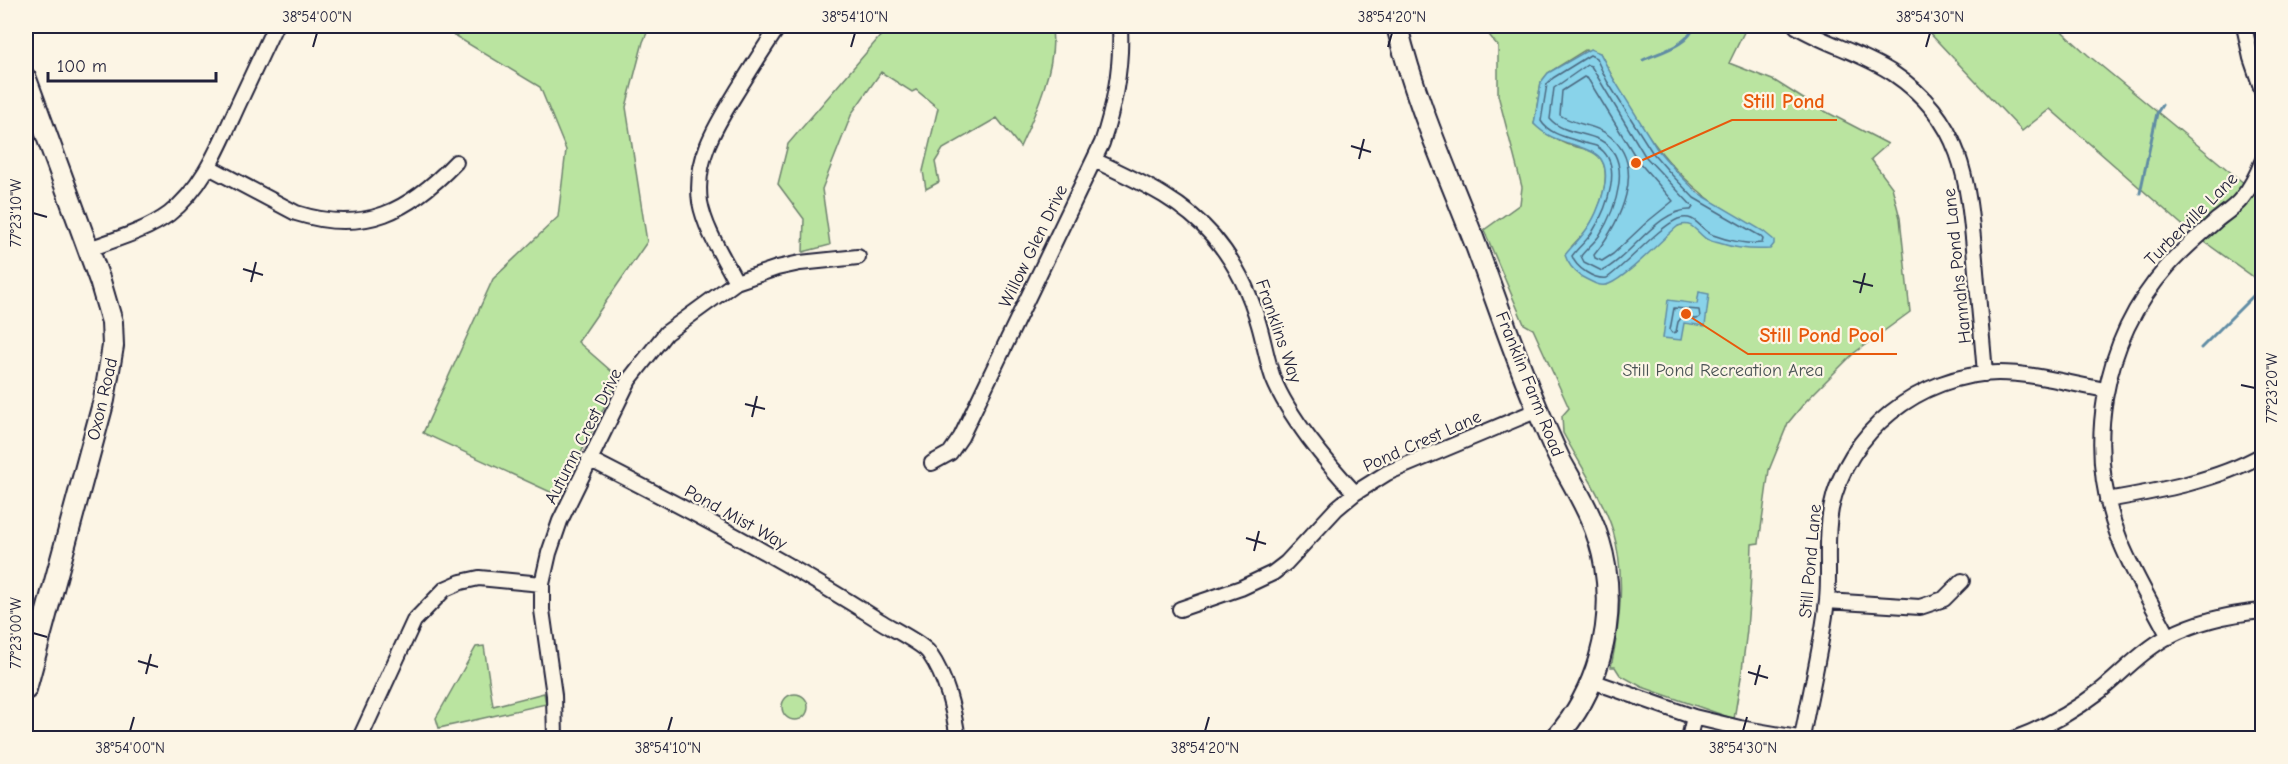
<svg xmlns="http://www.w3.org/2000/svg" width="2288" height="764" font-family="'Comic Neue',sans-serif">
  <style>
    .green { fill: #bae4a0; stroke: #6e836e; stroke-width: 1.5; fill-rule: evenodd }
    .water { fill: #89d3ea; stroke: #608ca4; stroke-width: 1.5 }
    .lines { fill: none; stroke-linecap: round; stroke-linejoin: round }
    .shore { stroke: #4b6981; stroke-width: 1.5 }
    .stream { stroke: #608ca4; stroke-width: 3 }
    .street-casing { stroke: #22223b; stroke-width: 18 }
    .secondary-casing { stroke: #22223b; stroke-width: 24 }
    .street { stroke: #fcf5e5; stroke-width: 14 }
    .secondary { stroke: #fcf5e5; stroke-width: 20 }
    .ticks { fill: none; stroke: #22223b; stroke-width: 2 }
    .labels { text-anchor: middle; stroke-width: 4.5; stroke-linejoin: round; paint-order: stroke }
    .street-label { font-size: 18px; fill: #22223b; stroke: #fcf5e5 }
    .park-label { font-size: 18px; fill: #485254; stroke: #fcf5e5 }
    .leader { fill: none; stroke: #e8590c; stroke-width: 2 }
    .callout-dot { fill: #e8590c; stroke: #fcf5e5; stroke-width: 2 }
    .callout-label { font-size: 20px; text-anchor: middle; font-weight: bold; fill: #e8590c; stroke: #fcf5e5; stroke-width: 4.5; stroke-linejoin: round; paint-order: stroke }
    .neatline { fill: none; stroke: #22223b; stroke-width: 2 }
    .ticks-label { font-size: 15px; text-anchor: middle; fill: #22223b }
  </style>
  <rect width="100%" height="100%" fill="#fcf5e5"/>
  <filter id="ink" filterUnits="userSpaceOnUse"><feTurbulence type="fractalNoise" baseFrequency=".0167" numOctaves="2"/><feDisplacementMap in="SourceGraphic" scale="12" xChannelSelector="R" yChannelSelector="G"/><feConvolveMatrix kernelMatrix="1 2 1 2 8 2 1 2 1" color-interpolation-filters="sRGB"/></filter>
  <g filter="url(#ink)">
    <path class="green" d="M448,26H650L643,42L626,107L647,242L578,342L619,378L559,496L423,433L493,279L558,217L566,150L540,87L442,28Z
      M889,26H1051C1060,59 1034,117 1020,147L997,118L943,149L935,162L939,182L926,189L923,171L938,108L916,90L912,92L881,72L852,113L822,189L830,245L803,252L804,219L778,184L788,144Z
      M1482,26H1747L1729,63L1775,81L1813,105L1888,144L1871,159L1892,187L1900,218L1910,312L1854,353L1806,401L1788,423L1769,470L1759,543L1752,544C1751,603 1745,661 1734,719L1642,687L1620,675L1615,667H1611C1620,623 1626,575 1613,531C1603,498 1579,463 1563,433L1562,416L1569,408L1533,329L1524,324L1484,230L1520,204L1522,187L1498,95V46ZM1585,50L1600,53C1631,114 1665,171 1723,209L1706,239C1701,234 1697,227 1691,225C1677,219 1658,242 1649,250L1572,246C1577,240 1583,235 1588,229C1599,212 1618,165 1593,152C1585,148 1575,147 1566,144C1554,139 1544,133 1534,124L1541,82L1548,73Z
      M1923,26H2056L2088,55L2262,198V283L2188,230L2050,109L2022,131Z
      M484,646L493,706L544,693L546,704L439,728L436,718L476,647Z
      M782 707a13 13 0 1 1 26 0a13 13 0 1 1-26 0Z"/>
    <path class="water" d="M1590,49L1600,53L1613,78L1657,149L1676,171L1698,193L1763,231L1774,240V244L1770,249C1754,250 1734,248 1719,243C1715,242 1709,241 1705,238C1694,230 1693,221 1678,226C1661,240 1627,277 1609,284C1600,288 1590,281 1582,277C1574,271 1568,265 1565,255C1572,246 1580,239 1586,230C1599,213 1619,164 1592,152C1572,142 1551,142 1534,124L1541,82L1548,73Z
      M1699,292L1709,294L1705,326L1684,323L1681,340L1663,338L1668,300L1697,304Z"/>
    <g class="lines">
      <path class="shore" d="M1590,55L1596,58L1607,81L1652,152L1672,175L1694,198L1760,236L1763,239L1762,243C1748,245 1726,240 1713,235C1699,229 1696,213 1678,219C1659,227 1627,264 1607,278C1594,280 1576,268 1572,256C1578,247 1588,240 1593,231C1606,210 1626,162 1596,146C1590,144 1583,143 1578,141C1565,137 1548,133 1541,121L1547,84L1553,78Z
        M1587,65L1591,66L1645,156L1693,207L1691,210C1658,208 1631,257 1602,271L1584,262L1581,256C1586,249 1594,243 1599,236C1615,211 1635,159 1600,140C1584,132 1562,133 1550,119L1554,88Z
        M1584,77L1588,79L1638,161L1673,201L1647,222L1613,254L1602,261L1595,258L1594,255C1619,224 1650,165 1607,134C1594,124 1574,125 1560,115L1562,91Z
        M1674,308L1699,310L1700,317L1697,319L1681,318L1678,322L1676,332L1672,333L1670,330Z"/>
      <path class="stream" d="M1643,60C1660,52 1689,45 1694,26
        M2140,193L2157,113L2162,105
        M2201,348L2262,287"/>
      <defs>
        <path id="street" d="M1796,26C1827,45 1863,53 1894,74C1964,121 1968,183 1975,259C1978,297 1982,335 1985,374
          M2244,26L2251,58L2262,90
          M1094,160C1138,181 1181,199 1213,236C1235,262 1250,292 1259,325C1264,342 1267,361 1273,378C1288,416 1327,463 1355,493
          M209,167L296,213C365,235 409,211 456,162
          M89,249C116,239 146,231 169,214C204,187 220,144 238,105C250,79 263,52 275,26
          M736,282C724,258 705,230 700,202C694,158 717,124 739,88C752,67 765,46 779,26
          M589,459C687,509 786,561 880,621C891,628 923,644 929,653C947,679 953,708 958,738
          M932,463L950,453L961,437L1102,143C1115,104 1122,66 1120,26
          M2107,500C2159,491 2216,481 2262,455
          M1827,601L1920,607L1944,599L1962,581
          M1180,609L1241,588L1273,573L1286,563L1337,508L1355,493L1387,473L1538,410
          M2169,637C2153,606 2134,575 2121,543C2083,450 2101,341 2168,266C2183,249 2201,234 2218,219C2226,213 2236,206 2242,198C2251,187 2257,175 2262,162
          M1592,681L1694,717L1740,728L1798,738
          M360,738L414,621L445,589L461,582L479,578L542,584
          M555,738L554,695L542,610V584L549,553L560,521L629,380L666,333L736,282L777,268L800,263L858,257
          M1689,738L1694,717
          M1802,738C1810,693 1822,646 1827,600C1830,569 1825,539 1831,509C1846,432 1920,374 1998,373C2034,373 2071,384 2106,390
          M2016,738C2046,727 2074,711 2100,691C2122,673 2143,650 2169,636C2198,621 2230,614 2262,611"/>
        <path id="secondary" d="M1397,26C1415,101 1447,171 1475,243C1496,299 1515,357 1539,413C1546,429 1553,446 1561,462C1580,496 1599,527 1605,566C1615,627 1597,692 1556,738
          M26,79L100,281L112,322L113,346L104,400L26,689"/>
      </defs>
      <use href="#street" class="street-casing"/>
      <use href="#secondary" class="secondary-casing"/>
      <use href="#street" class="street"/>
      <use href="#secondary" class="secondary"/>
    </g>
  </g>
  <path class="ticks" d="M313,47L317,33M851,47L855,33M1388,47L1392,33M1926,47L1930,33M1351,146L1371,152M1359,159L1364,139M33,213L47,217M243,269L263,275M1853,281L1873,286M251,282L256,262M1860,293L1865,273M2241,385L2255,388M745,404L765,409M752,417L757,396M1246,538L1266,544M1254,551L1259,531M33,633L47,637M138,661L158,667M1748,672L1768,678M146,674L151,654M1755,685L1760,665M130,731L134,717M668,731L672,717M1205,731L1209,717M1743,731L1747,717"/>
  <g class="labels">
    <g class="street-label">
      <text transform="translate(2191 219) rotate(-45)" y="6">Turberville Lane</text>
      <text transform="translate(1033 246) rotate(-64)" y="6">Willow Glen Drive</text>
      <text transform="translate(1957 266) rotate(-96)" y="6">Hannahs Pond Lane</text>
      <text transform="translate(1279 331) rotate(71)" y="6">Franklins Way</text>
      <text transform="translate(1530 384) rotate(68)" y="6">Franklin Farm Road</text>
      <text transform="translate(102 399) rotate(-77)" y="6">Oxon Road</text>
      <text transform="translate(583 436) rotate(-63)" y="6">Autumn Crest Drive</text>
      <text transform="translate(1422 441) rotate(-24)" y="6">Pond Crest Lane</text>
      <text transform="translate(736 517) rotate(29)" y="6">Pond Mist Way</text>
      <text transform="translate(1810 561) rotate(-85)" y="6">Still Pond Lane</text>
    </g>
    <g class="park-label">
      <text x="1723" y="376">Still Pond Recreation Area</text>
    </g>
  </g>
  <path class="leader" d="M1636 163L1732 120H1837M1686 314L1748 354H1897"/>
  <g class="callout-dot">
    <circle cx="1636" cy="163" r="6"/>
    <circle cx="1686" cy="314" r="6"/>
  </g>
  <g class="callout-label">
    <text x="1784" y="108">Still Pond</text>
    <text x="1822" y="342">Still Pond Pool</text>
  </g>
  <rect width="2288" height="764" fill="none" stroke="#fcf5e5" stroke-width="66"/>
  <path d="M48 72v9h168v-9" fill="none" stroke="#22223b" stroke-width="3"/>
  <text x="57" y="72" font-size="18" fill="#22223b" stroke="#fcf5e5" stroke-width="4.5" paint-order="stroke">100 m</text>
  <rect x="33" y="33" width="2222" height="698" class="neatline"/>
  <g class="ticks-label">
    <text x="317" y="22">38°54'00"N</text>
    <text x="855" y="22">38°54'10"N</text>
    <text x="1392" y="22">38°54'20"N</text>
    <text x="1930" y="22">38°54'30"N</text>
    <text transform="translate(16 213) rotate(-90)" y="5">77°23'10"W</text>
    <text transform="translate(2272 388) rotate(-90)" y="5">77°23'20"W</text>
    <text transform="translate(16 633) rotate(-90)" y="5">77°23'00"W</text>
    <text x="130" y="753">38°54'00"N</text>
    <text x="668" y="753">38°54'10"N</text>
    <text x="1205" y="753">38°54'20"N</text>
    <text x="1743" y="753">38°54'30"N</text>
  </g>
</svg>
